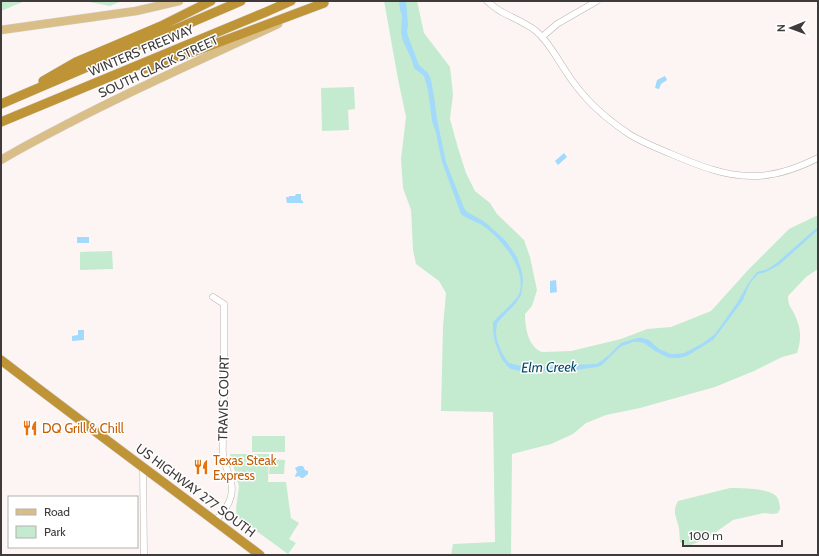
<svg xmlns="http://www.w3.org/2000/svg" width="819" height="556" font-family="Cabin,sans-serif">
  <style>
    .green { fill: #c4ebcf }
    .water { fill: #a3d9fb }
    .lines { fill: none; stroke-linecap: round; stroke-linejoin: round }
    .minor-casing { stroke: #bab4b1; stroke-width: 7 }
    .major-casing { stroke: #d5d4d4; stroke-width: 9 }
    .highway-casing { stroke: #d5d4d4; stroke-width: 10 }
    .minor { stroke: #fff; stroke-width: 6 }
    .major { stroke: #d9bf87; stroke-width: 8 }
    .highway { stroke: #bf9437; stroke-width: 9 }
    .labels { text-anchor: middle; stroke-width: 3; stroke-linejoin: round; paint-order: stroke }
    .street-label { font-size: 13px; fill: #3e3b3a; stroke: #fff }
    .food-label { font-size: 13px; fill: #c56008; stroke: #fff; text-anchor: start }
    .water-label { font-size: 14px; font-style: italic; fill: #044b6b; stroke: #fff }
  </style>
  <rect width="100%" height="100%" fill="#fdf5f3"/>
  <path class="green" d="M1,1H25L1,11Z
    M84,1H122L110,6Z
    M384,1H417L424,33L450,67L453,94L450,119L458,148L466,173L475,191L490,203L497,214L524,240L530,257L537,290L532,306L525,314C525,327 528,347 542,352L571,351L621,339L647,329L671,327L711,311L749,269L789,229L818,215V269L806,277L788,296C788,305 790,306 794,313C801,328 802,338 797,353L782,357L754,371L715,387L672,399L640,408L606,415L586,423L573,434L551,444L512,454L511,555H451L453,544L495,542L493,412L441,411L443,326L446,293L439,281L416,264L413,250L411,210L403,188L401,159L406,117L398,79Z
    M354,87L355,109L348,110L349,130L322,131L321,88Z
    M112,251L113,269L80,270V252Z
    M252,436H285V452H252Z
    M230,454H269L268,482H286L291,518L299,523L289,539L296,543L288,554L237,517L236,509L239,486Z
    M270,459L285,460L284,474H269Z
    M730,488C740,488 771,488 777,497C779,500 780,505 780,509L778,513L772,514L764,513L733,520L709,537L696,543L688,546L680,542L679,528L675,514V508L678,501Z"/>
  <path class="water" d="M399,1H406L408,25L407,31L408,36L419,65L428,73L431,80L434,96L437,119L446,162L464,208L467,212L485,222L506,241L517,257L522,272L523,281L521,295L516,303L497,323L496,333L497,340L501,351L505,358L509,363L521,366L529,367H546L564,366L569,365L597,364L609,355L621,343L637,338H642L649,340L659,349L671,354H676L684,353L690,350L703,343L715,334L737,303L749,282L757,272L768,269L779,261L813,231L817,228L818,230L779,265L766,272L758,274L750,283L743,300L729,319L713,340L687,356L679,358H669L655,351L644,343L639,342H633L622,346L619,348L602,365L597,367L576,370L536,371H520L511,369L508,367L501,358L495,342L493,331V322L496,319C501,313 516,301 519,294C528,270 501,238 482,225C475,221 467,219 461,214L442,162L436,133L432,121L428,90L424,76L414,68L411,58L403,41L401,33L402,15L400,10Z
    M665,76L667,80L661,84L659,89L655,88L657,80Z
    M564,153L567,157L558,165L555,161Z
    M296,194H301V200L303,201V203H287L286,197H289V196H295Z
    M77,237H89V243H77Z
    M556,280L557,292L550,293V281Z
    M78,330H84V340L72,341V336L78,335Z
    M299,466H303L305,470L308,471V474L303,478H301L299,476L296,477L295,476L297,472L295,468Z"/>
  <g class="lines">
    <defs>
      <path id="minor" d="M487,1C492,5 496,9 502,12C513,18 526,23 536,31C549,42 556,57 565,70C571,80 579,90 587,99C599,112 614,124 629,134C640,141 652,146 664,151C693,163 723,177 754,176C777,176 798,168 818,158
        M542,37L557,24L597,1
        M213,297L224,304C224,342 224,380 224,418C224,430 222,442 223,454C224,468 235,481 231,496C229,506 222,514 215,521
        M143,467L144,555"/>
      <path id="major" d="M1,30L136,11L179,1
        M1,160C24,146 48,134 73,121C140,86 209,56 278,24"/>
      <path id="highway" d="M144,69L204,48L324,3
        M43,81L76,62L161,26L211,1
        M1,104L241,1
        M1,122L266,12L291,1
        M1,360C87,426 174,490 260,555"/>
    </defs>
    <use href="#minor" class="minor-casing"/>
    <use href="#major" class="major-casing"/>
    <use href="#highway" class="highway-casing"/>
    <use href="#minor" class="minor"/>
    <use href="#major" class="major"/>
    <use href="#highway" class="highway"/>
  </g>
  <defs>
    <symbol id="restaurant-bare" viewBox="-9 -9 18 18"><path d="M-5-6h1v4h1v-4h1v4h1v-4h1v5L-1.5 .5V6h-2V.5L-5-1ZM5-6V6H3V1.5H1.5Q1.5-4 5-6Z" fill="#e8710a" stroke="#fff" stroke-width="2.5" paint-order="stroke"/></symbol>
  </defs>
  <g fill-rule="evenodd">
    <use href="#restaurant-bare" x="19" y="417" width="22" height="22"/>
    <use href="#restaurant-bare" x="190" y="456" width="22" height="22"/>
  </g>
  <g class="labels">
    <g class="street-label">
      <text transform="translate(141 50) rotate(-23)" y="5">WINTERS FREEWAY</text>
      <text transform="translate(158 66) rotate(-25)" y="5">SOUTH CLACK STREET</text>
      <text transform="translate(223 398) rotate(-89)" y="5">TRAVIS COURT</text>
      <text transform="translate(196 490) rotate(37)" y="5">US HIGHWAY 277 SOUTH</text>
    </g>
    <g class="food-label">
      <text x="42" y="433">DQ Grill &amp; Chill</text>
      <text x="213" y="465">Texas Steak<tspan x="213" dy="15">Express</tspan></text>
    </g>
    <g class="water-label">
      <text transform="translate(549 367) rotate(-1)" y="5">Elm Creek</text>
    </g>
  </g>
  <rect width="819" height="556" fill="none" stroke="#3e3b3a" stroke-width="4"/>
  <rect x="8" y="496" width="130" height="52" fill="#ffffff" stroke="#b2b1b0"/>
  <rect x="16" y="509" width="20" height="6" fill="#d9bf87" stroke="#b2b1b0"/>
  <text x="44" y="516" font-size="12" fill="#3e3b3a">Road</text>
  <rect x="16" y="526" width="20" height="12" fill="#c4ebcf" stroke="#b2b1b0"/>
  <text x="44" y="536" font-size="12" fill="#3e3b3a">Park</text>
  <g transform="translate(791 28) rotate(269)" stroke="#ffffff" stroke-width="3" paint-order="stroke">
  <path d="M0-3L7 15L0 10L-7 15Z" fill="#3e3b3a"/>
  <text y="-6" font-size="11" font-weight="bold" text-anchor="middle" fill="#3e3b3a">N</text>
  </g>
  <path d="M683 540v6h99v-6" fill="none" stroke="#3e3b3a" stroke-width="2"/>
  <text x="689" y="540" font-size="12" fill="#3e3b3a" stroke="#ffffff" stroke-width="3" paint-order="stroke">100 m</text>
</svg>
